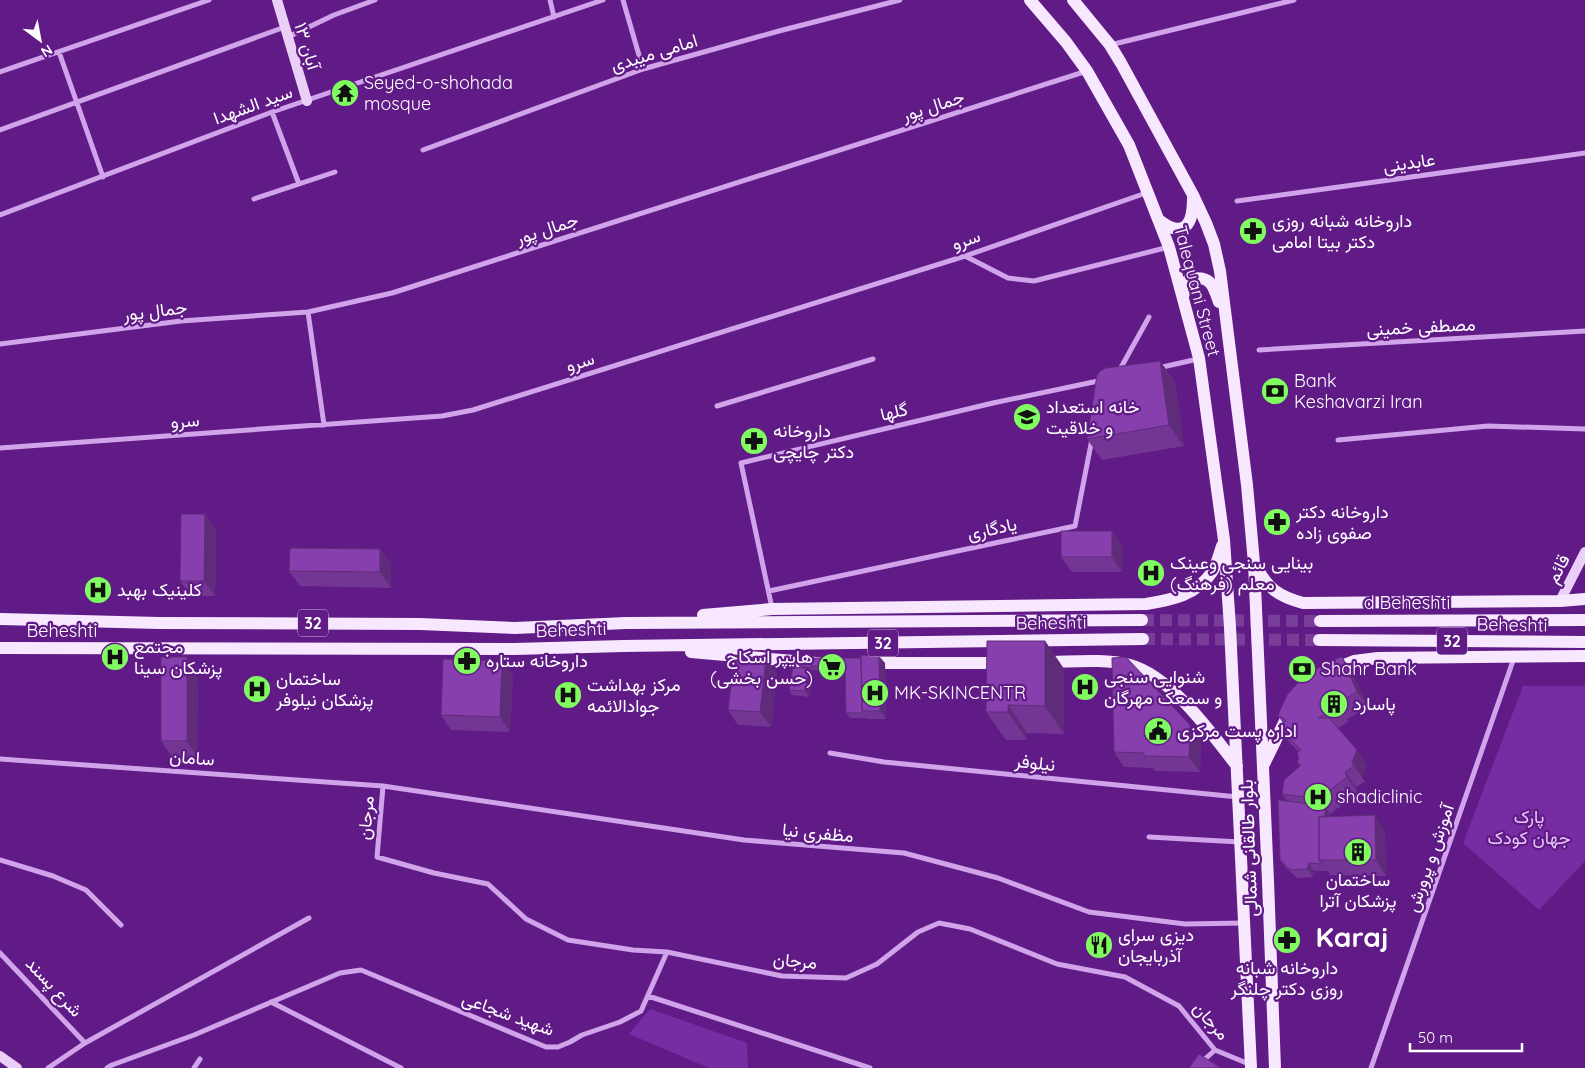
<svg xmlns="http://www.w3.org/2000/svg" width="1585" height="1068" font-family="Quicksand,Vazirmatn,sans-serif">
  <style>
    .green { fill: #772ca3 }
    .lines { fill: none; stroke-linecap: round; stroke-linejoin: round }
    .primary-tunnel { stroke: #783d98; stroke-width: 12; stroke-dasharray: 12 6; stroke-linecap: butt }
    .street { stroke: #d1a3eb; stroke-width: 5 }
    .secondary { stroke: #eacff8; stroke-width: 10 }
    .primary { stroke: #f8e8ff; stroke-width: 12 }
    .wall { fill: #733695 }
    .shaded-wall { fill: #5e2c79 }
    .building { fill: #863fad; stroke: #5e2c79 }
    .labels { text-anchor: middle; stroke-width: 4.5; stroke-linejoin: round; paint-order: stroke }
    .shield { fill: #601b86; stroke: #cfbbdb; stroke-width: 1 }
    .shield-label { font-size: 16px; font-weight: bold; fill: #fff }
    .street-label { font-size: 18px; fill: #fff; stroke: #601b86 }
    .poi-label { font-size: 18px; fill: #fff; stroke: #601b86; text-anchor: start }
    .park-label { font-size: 18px; fill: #e6c8f8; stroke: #601b86 }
    .town-label { font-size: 28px; font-weight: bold; fill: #fff; stroke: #601b86 }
  </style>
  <rect width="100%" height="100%" fill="#601b86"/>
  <path class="green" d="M1523,686H1585V861L1539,910L1463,843Z
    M650,1009L747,1043L748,1068H709L629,1034Z"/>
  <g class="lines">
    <path class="primary-tunnel" d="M1142,620L1320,621
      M1143,639L1319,640"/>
    <path class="street" d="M550,0L554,17
      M623,0L643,69
      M288,37L334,15L375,0
      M1110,45L1294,0
      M59,52L103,177
      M0,72L209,0
      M272,112L299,184
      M0,130L285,27
      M423,150L643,69L779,31L900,0
      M254,199L335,172
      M1237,201L1585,153
      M0,215L272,112L603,0
      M965,256L1008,278L1034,281L1169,247
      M308,312L324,425
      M0,344L181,321L308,312L392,293L1087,71
      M1259,350L1585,331
      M1158,368L1198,359
      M1119,371L1149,317
      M717,406L873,359
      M1338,440L1488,426L1585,429
      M0,448L442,416L473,410L965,256L1146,193
      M769,591L1075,526L1092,439
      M772,608L741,463L993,403L1103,380
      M830,753L884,762L1238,797
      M0,759L383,786L744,840L904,853L998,878L1089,912L1185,924L1244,923
      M383,786L377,857L434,873L488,884L526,919L568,940L633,950L667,952L782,976L846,978L877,964L918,932L939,923L970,929L1057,964L1125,977L1179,1006L1215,1050L1249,1064
      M1149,837L1240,842
      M0,860L53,876L86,890L121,925
      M0,953L85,1043
      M648,996L870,1068
      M271,1002L401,1068
      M48,1068L85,1043L309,918
      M107,1068L112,1065L194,1035L340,973L361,970L546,1047H558L570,1042L582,1035L620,1022L641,1011L667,952
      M194,1068L200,1059
      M1195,1068L1215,1050
      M1371,1068L1514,658"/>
    <path class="secondary" d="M277,0L307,101
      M1560,601L1585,552
      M0,1056L17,1068"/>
    <path class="primary" d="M1030,0L1066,42L1087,71L1129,145L1169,247L1199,358L1224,540L1230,627L1251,1068
      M1073,0L1110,45L1121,63L1193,195L1206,223L1214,244L1220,271L1247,485L1254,563L1268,881L1275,1068
      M1159,220C1163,223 1168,227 1173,228C1192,233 1193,210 1193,198
      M1183,296L1189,279C1210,275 1213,284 1219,302
      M1256,566C1268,589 1278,596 1303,603L1560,601L1585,599
      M703,615L772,609L1146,604C1171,600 1197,595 1212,572C1217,565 1219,554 1222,546
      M0,619L159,623L420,624L515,628L626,623L1142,620
      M1320,621L1585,620
      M1319,640L1585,642
      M0,648L514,649L623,646L1143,639
      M691,652L828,664
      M1043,662C1071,662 1103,658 1130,665C1171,676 1212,734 1237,766
      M868,663H1003
      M1331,670L1354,661L1378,658L1585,656
      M1264,764L1287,717"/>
  </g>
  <path class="wall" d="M1160,361L1175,382L1184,446L1102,460L1087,439Z
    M205,514L216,530L215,596H191L180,581Z
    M1112,531L1122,546V572H1072L1061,557Z
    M380,549L391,564V588L300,586L289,571Z
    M1045,641L1064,669V734L1027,733V740H1006L986,712Z
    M187,657L198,672L197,757H172L161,741Z
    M1342,657L1352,672L1368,707L1347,719L1348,722L1338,728L1367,765L1362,777L1365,782L1356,787L1358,793L1330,814V816L1385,831L1386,876L1330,875L1328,871H1314L1313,877L1297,878L1286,868L1280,860L1287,801L1282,794L1300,766L1297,762L1299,759V752L1289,742L1278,726L1283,723L1278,716Z
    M502,661L513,676L510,732L451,730L441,715Z
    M885,663L886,719H867V718H850L846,713V672L811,670L814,675L809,697L792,695L789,690L801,668L799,666L812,664Z
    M777,674L771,727L738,725L728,710Z
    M1190,725L1201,740L1200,772L1155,771L1153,768L1124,767L1114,752Z"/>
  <path class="shaded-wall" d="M1160,361L1175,382L1184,446L1169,425Z
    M205,514L216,530L215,596L204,581Z
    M1112,531L1122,546V572L1112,557Z
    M380,549L391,564V588L380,572Z
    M1045,641L1064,669V734L1045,706Z
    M879,656L885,663L886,719L880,711Z
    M187,657L198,672L197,757L187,741Z
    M1342,657L1352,672L1368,707L1357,692Z
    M766,659L777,674L771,727L760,712Z
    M502,661L513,676L510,732L500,717Z
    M810,669L814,675L809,697L805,691Z
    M1008,705L1027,733V740L1008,712Z
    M1190,725L1201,740L1200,772L1189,757Z
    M1357,750L1367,765L1362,777L1365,782L1352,762Z
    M1345,772L1356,787L1358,793L1347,777Z
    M1325,806L1330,814V860H1324Z
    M1375,815L1385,831L1386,876L1376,860Z
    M1309,863L1314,871L1313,877L1307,869Z"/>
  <path class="building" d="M1160,361L1169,425L1087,439L1097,375L1100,371L1106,368Z
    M181,514H205L204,581H180Z
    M1061,531H1112V557H1061Z
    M290,548L380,549V572L289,571Z
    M987,641H1045V706L1008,705V712H986Z
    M735,655L766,659L760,712L728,710Z
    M861,655L879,656L880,711H862Z
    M161,657H187V741H161Z
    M1126,657L1190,725L1189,757L1144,756V753L1114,752L1112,658Z
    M1342,657L1357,692L1336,704L1338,706L1318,718H1329L1357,750L1352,762L1354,766L1345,772L1347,777L1319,799L1282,794L1284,780L1301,765L1297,762L1299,759L1297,753L1301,750L1278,726L1286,721L1282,717L1278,716L1281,708L1287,695L1305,675L1330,661Z
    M812,658H861L862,711L863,713H846L845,666H811Z
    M443,659L502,661L500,717L441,715Z
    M800,663L812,664L811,666L813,668L799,666Z
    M793,667L810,669L805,691L789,690Z
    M1278,800L1325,806V816L1319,817V860L1322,864L1309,863L1307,869L1291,870L1280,860Z
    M1375,815L1376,860H1319V817Z
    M1199,1054L1221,1068H1189Z"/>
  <defs>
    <symbol id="temple-disc" viewBox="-11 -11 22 22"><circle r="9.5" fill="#80fc60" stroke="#601b86"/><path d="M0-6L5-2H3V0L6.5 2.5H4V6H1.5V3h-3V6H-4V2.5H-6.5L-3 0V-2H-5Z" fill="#111"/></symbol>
    <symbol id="pharmacy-disc" viewBox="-11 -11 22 22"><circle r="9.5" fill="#80fc60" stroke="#601b86"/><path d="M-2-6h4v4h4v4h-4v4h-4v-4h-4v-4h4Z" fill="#111"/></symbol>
    <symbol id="bank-disc" viewBox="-11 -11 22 22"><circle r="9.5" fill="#80fc60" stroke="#601b86"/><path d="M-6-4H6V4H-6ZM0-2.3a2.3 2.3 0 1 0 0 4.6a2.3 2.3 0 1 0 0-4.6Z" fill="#111"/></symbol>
    <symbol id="school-disc" viewBox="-11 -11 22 22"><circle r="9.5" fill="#80fc60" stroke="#601b86"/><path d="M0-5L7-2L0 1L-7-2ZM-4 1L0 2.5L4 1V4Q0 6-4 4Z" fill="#111"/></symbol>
    <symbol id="hospital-disc" viewBox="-11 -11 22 22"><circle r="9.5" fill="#80fc60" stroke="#601b86"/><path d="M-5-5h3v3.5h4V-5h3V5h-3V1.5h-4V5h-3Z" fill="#111"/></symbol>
    <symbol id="supermarket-disc" viewBox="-11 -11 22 22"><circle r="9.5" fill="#80fc60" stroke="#601b86"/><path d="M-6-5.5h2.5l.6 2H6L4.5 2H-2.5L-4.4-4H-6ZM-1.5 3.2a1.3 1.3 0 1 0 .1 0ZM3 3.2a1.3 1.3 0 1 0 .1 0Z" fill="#111"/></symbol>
    <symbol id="building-disc" viewBox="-11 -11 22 22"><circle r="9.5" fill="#80fc60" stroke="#601b86"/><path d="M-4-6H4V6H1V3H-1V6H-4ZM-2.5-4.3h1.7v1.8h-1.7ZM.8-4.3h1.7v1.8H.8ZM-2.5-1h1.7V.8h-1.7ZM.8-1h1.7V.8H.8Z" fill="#111"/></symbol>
    <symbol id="civic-disc" viewBox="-11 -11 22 22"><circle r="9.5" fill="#80fc60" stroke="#601b86"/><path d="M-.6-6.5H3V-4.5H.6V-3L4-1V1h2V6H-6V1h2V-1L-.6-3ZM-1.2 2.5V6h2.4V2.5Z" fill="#111"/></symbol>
    <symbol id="restaurant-disc" viewBox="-11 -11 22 22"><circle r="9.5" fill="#80fc60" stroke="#601b86"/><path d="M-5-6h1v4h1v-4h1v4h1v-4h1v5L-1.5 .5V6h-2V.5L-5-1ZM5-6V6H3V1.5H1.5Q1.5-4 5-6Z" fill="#111"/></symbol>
  </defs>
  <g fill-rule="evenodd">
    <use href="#temple-disc" x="329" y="77" width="32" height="32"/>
    <use href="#pharmacy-disc" x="1237" y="215" width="32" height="32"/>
    <use href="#bank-disc" x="1259" y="375" width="32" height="32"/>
    <use href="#school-disc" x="1011" y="401" width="32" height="32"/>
    <use href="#pharmacy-disc" x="738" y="425" width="32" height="32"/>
    <use href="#pharmacy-disc" x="1261" y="506" width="32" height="32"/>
    <use href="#hospital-disc" x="1135" y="557" width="32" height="32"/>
    <use href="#hospital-disc" x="82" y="574" width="32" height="32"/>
    <use href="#hospital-disc" x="99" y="641" width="32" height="32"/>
    <use href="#pharmacy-disc" x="451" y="645" width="32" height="32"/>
    <use href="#supermarket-disc" x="816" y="651" width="32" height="32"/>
    <use href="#bank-disc" x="1286" y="653" width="32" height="32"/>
    <use href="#hospital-disc" x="1069" y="671" width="32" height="32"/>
    <use href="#hospital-disc" x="241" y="673" width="32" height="32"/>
    <use href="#hospital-disc" x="859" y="677" width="32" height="32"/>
    <use href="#hospital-disc" x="552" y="679" width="32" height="32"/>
    <use href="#building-disc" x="1318" y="688" width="32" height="32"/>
    <use href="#civic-disc" x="1142" y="715" width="32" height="32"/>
    <use href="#hospital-disc" x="1302" y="781" width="32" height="32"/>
    <use href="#building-disc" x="1342" y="836" width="32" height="32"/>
    <use href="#pharmacy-disc" x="1271" y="924" width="32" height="32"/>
    <use href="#restaurant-disc" x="1083" y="929" width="32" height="32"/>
  </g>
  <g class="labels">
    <g class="shield">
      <rect x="298" y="609.5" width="30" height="27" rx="4"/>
      <rect x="1437" y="627.5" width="30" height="27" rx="4"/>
      <rect x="868" y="629.5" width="30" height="27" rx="4"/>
    </g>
    <g class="shield-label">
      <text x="313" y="629">32</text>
      <text x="1452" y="647">32</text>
      <text x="883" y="649">32</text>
    </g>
    <g class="street-label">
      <text transform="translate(307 46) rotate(73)" y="6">۱۳ آبان</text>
      <text transform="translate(654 53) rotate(-17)" y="6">امامی میبدی</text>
      <text transform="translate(253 105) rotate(-20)" y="6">سید الشهدا</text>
      <text transform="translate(933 106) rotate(-18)" y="6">جمال پور</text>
      <text transform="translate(1409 163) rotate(-8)" y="6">عابدینی</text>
      <text transform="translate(547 229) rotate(-18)" y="6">جمال پور</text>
      <text transform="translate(966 240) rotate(-19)" y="6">سرو</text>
      <text transform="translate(1197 291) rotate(75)" y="6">Talequani Street</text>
      <text transform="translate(155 311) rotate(-7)" y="6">جمال پور</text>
      <text transform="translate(1421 327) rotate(-3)" y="6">مصطفی خمینی</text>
      <text transform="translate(580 362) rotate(-17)" y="6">سرو</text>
      <text transform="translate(894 412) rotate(-13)" y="6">گلها</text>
      <text transform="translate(185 421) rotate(-4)" y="6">سرو</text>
      <text transform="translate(992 529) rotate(-12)" y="6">یادگاری</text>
      <text transform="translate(1558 569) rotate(-63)" y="6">قائم</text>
      <text x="1407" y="609">d Beheshti</text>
      <text transform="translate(1051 623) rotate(-1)" y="6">Beheshti</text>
      <text transform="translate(1512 625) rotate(1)" y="6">Beheshti</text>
      <text transform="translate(571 630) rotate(-2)" y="6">Beheshti</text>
      <text x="62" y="637">Beheshti</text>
      <text transform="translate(192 758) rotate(4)" y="6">سامان</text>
      <text transform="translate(1035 763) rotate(6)" y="6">نیلوفر</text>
      <text transform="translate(366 818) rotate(-85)" y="6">مرجان</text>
      <text transform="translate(818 833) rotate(5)" y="6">مظفری نیا</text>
      <text transform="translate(1249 848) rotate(-92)" y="6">بلوار طالقانی شمالی</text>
      <text transform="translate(1430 858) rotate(-71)" y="6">آموزش و پرورش</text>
      <text transform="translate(795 961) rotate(5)" y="6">مرجان</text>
      <text transform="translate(54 987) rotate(47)" y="6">شرع پسند</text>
      <text transform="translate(508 1014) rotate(20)" y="6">شهید شجاعی</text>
      <text transform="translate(1211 1021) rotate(48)" y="6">مرجان</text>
    </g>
    <g class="poi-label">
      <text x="364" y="89">Seyed-o-shohada<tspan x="364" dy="21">mosque</tspan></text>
      <text x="1272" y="227">داروخانه شبانه روزی<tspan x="1272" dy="21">دکتر بیتا امامی</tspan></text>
      <text x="1294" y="387">Bank<tspan x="1294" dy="21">Keshavarzi Iran</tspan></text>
      <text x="1046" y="413">خانه استعداد<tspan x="1046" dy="21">و خلاقیت</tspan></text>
      <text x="773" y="437">داروخانه<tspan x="773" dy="21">دکتر چایچی</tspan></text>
      <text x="1296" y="518">داروخانه دکتر<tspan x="1296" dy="21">صفوی زاده</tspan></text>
      <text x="1170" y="569">بینایی سنجی وعینک<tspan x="1170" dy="21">معلم (فرهنگ)</tspan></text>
      <text x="117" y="596">کلینیک بهبد</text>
      <text x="134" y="653">مجتمع<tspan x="134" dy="21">پزشکان سینا</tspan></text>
      <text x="813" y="663" text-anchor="end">هایپر اسکاج<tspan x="813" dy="21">(حسن بخشی)</tspan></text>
      <text x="486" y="667">داروخانه ستاره</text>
      <text x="1321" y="675">Shahr Bank</text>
      <text x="1104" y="683">شنوایی سنجی<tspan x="1104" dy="21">و سمعک مهرگان</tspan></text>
      <text x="276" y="685">ساختمان<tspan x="276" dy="21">پزشکان نیلوفر</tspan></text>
      <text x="587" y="691">مرکز بهداشت<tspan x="587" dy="21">جوادالائمه</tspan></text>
      <text x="894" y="699">MK-SKINCENTR</text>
      <text x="1353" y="710">پاسارد</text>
      <text x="1177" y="737">اداره پست مرکزی</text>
      <text x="1337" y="803">shadiclinic</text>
      <text x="1358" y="886" text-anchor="middle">ساختمان<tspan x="1358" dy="21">پزشکان آترا</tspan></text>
      <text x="1118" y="941">دیزی سرای<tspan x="1118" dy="21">آذربایجان</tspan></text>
      <text x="1287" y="974" text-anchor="middle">داروخانه شبانه<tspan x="1287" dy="21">روزی دکتر چلنگر</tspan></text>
    </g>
    <g class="park-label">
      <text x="1529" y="823">پارک<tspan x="1529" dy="21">جهان کودک</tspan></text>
    </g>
    <g class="town-label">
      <text x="1352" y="947">Karaj</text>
    </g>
  </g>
  <g transform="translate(40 40) rotate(148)" stroke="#601b86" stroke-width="4" paint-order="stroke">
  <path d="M0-4L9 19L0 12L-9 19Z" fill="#ffffff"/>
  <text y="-8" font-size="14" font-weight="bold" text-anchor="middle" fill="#ffffff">N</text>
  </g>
  <path d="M1410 1043v8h112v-8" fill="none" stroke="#ffffff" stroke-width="2.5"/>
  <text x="1418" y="1043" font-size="15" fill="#ffffff" stroke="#601b86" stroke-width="4" paint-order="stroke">50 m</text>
</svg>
